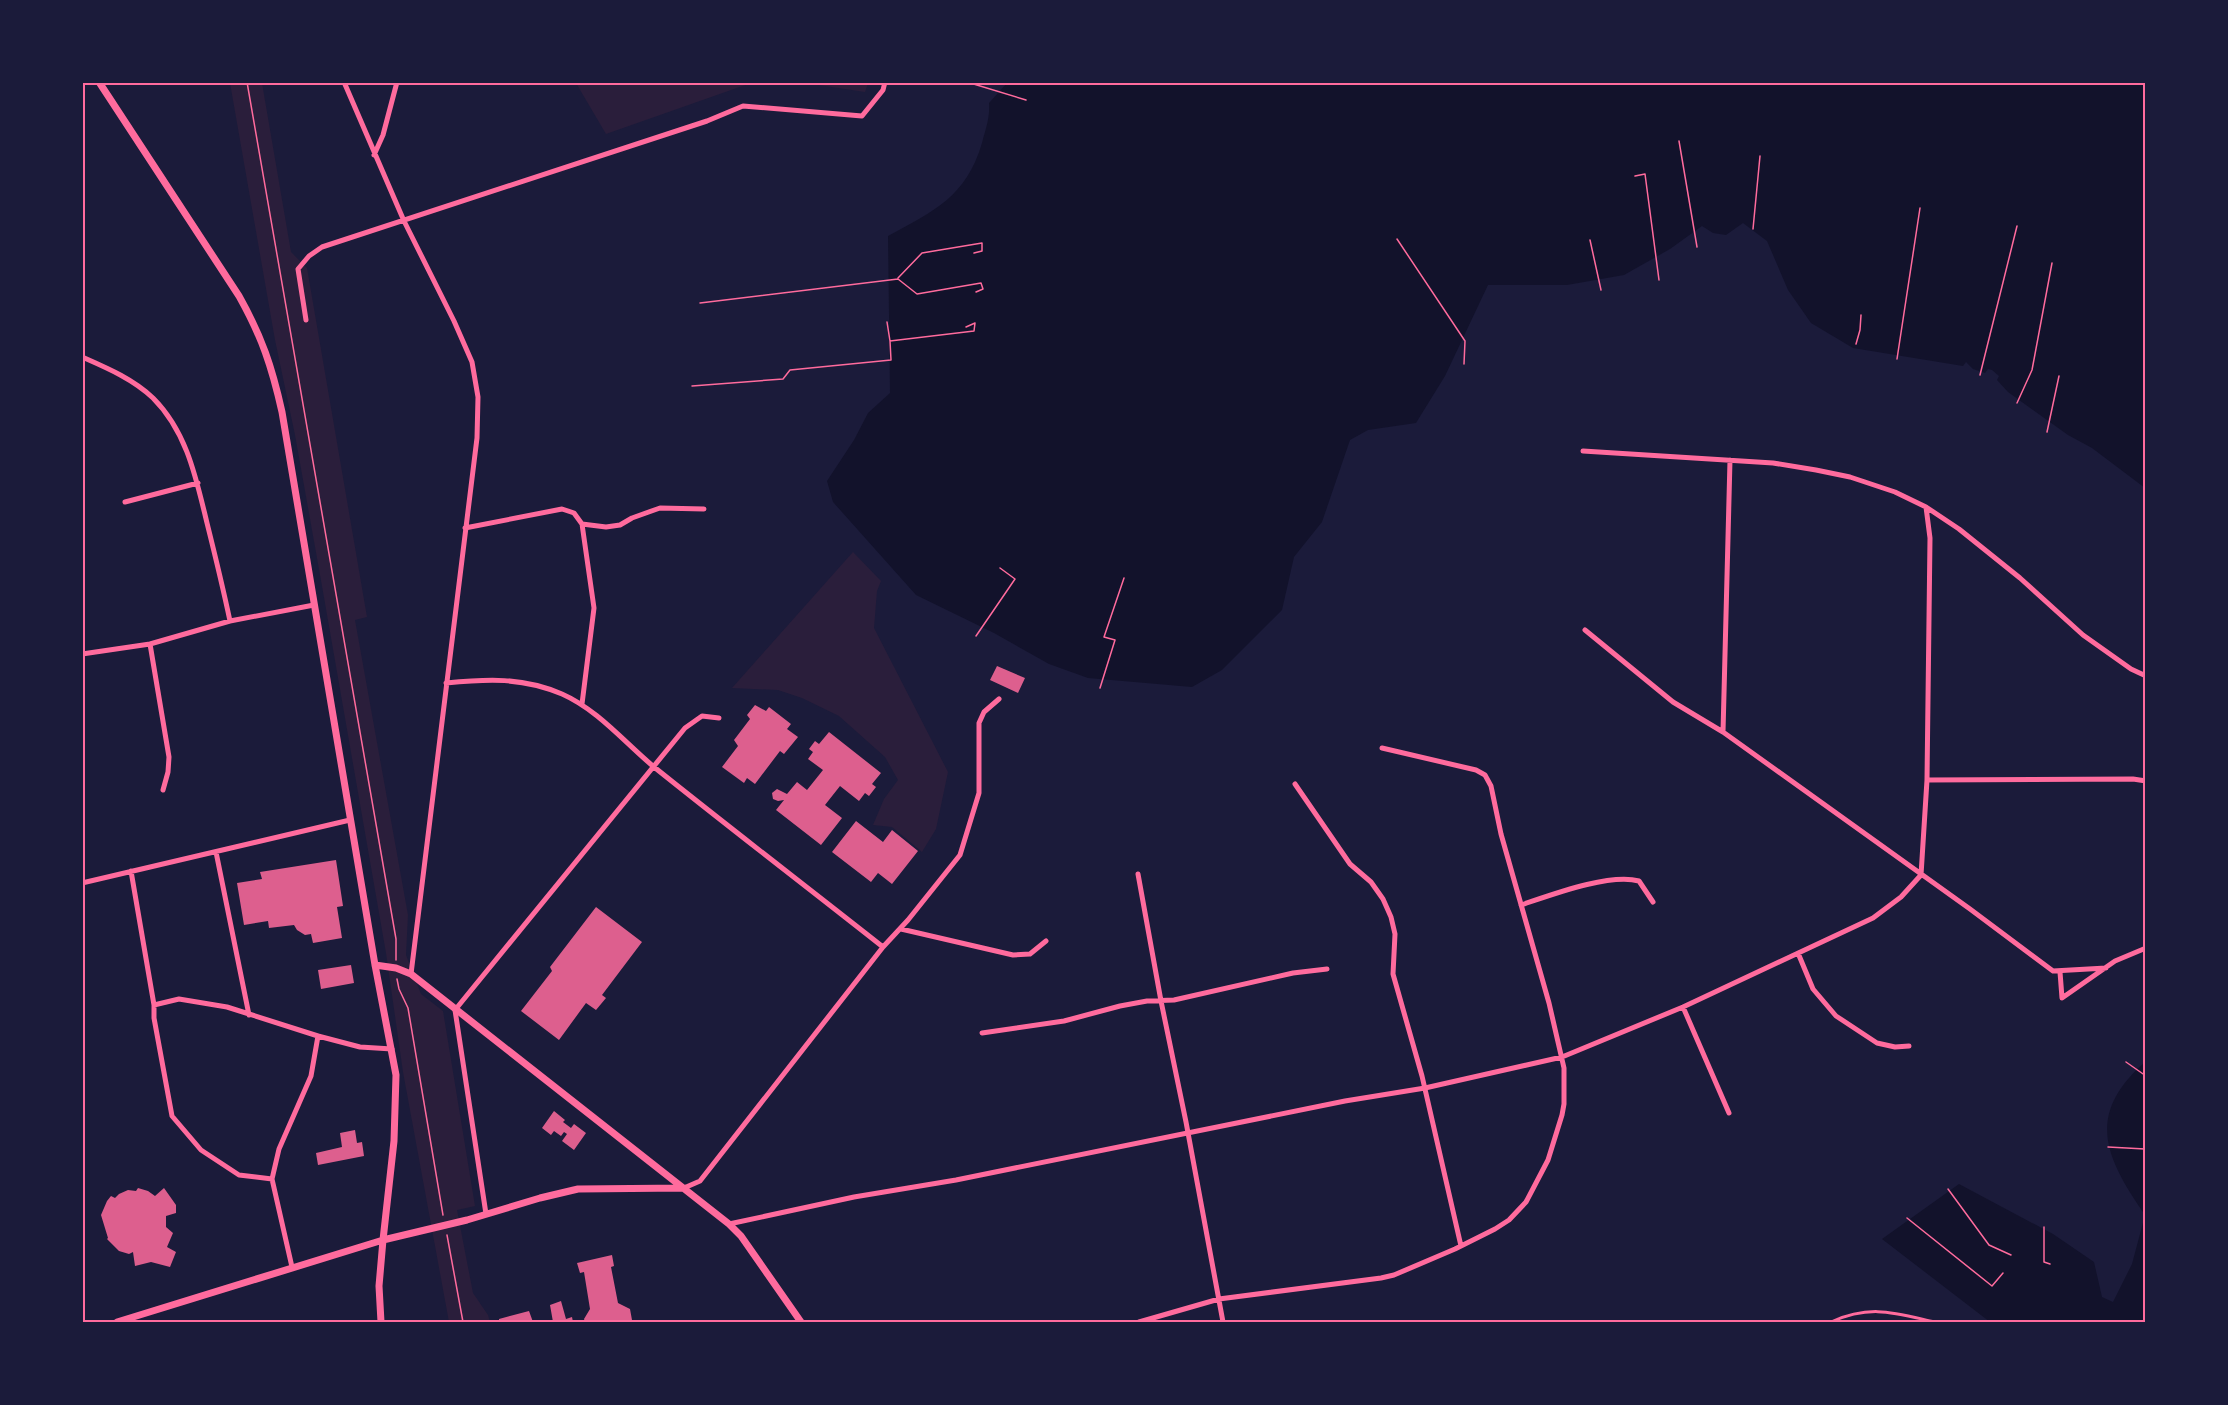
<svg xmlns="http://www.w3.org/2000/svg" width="2228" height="1405" font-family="'DM Sans',sans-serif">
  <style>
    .green { fill: #2a1e3b }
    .water { fill: #12122b }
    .building { fill: #dd5f8e }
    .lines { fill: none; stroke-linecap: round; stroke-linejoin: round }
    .path { stroke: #ff6b9d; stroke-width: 1.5 }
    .service { stroke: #ff6b9d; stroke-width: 3 }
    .minor { stroke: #ff6b9d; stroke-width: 5 }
    .tertiary { stroke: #ff6b9d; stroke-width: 7 }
    .neatline { fill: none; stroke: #ff6b9d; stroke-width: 2 }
  </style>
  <rect width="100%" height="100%" fill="#1b1b3a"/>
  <path class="green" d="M230,83H262L291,252L307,268L367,617L355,620L408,915L406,955L421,994L443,1011L475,1206L457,1210L473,1293L488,1315L490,1322H449L403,1072L386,953L322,586L295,435L275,340Z
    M576,83H751L606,134Z
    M805,83H868L865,92Z
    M853,552L881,581L877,591L874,628L948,772L936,829L922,852L892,827L873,825L884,799L898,780L885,757L839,716L802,698L778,690L732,688Z"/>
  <path class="water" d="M1007,83H2145V488L2092,448L2068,435L2008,392L1997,380L1999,376L1992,370L1988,369L1985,373L1973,369L1966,362L1963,366L1853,348L1811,323L1788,290L1767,241L1743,223L1726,235L1713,233L1702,226L1670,249L1624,275L1567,285H1488L1445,376L1416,423L1368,430L1350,440L1322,522L1294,557L1282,610L1222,670L1192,687L1088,678L1049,664L994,633L916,595L833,502L827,481L854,440L868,413L890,393L888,236C934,211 966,197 982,143C986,128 990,118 989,103Z
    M2145,1062V1322H1990L1882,1239L1959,1184L2053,1234L2094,1262L2102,1297L2113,1302L2132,1264L2145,1215C2105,1157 2085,1115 2145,1062Z"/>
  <path class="building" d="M997,666L1025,678L1018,693L990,680Z
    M755,705L766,711L769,707L791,724L787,729L798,737L784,754L780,751L755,784L747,778L744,783L722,767L738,746L734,740L750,719L747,715Z
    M829,732L881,773L872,784L876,787L869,796L865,793L859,801L840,786L825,805L842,818L821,845L776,810L784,800L778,801L773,799L772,793L777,789L787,794L797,782L807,790L823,770L808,759L813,752L809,749L815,741L819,744Z
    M856,821L883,842L892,830L918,851L892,884L878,873L871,882L832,852Z
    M336,860L343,906L337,907L342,938L313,943L311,934L305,935L297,930L294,925L269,928L268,921L244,925L237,883L262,879L260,872Z
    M596,907L642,942L602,995L606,998L596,1010L586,1003L559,1040L521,1011L552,971L550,967Z
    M351,965L354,983L321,989L318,970Z
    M554,1111L565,1120L563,1122L571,1128L574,1124L586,1133L574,1150L562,1141L567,1134L564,1132L561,1136L554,1131L551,1135L542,1128Z
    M355,1130L357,1143L362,1142L364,1156L318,1165L316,1153L342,1147L340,1133Z
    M138,1188L148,1191L155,1196L164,1188L176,1205V1213L166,1216V1227L173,1233L167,1247L176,1252L170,1267L151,1262L135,1266L133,1252L129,1254L119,1251L107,1239L108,1238L101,1215L107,1201L111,1196L115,1198L119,1194L128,1190L136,1191Z
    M612,1255L614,1266L611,1267L618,1303L630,1309L632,1320L630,1322H585L584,1319L590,1309L584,1272L580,1273L577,1263Z
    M561,1301L566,1319L572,1317L573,1322H553L550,1305Z
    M529,1311L533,1322H499V1319Z"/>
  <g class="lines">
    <path class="path" d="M247,82L396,939V960
      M967,82L1026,100
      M1679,141L1697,247
      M1635,176L1645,174L1659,280
      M1753,229L1760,156
      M1397,239L1465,341L1464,364
      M1590,240L1601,290
      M898,278L922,253L982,243V251L974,253
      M700,303L898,279L917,294L981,283L983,289L976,292
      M887,322L890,341
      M1856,344L1860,330L1861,315
      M1897,359L1920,208
      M1980,375L2017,226
      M692,386L783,379L790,370L891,360L890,341L974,331L975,323L966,327
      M2017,403L2032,370L2052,263
      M2047,432L2059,376
      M976,636L1015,579L1000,568
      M1100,688L1115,640L1104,637L1124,578
      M397,979L399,989L408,1008L443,1215
      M2145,1038L2146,1039
      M2126,1062L2146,1076
      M2108,1147L2145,1149L2144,1154H2146
      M1948,1189L1989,1245L2011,1255
      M1907,1218L1992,1286L2003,1273
      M2044,1227V1262L2050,1264
      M447,1235L463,1322"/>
    <path class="service" d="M1831,1322C1871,1304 1895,1313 1935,1322"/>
    <path class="minor" d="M344,82L404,221L454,321L472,362L478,397L477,438L411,974
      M374,155L383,135L397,82
      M306,320L298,269L309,256L322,247L707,121L743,106L862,116L883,90L885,82
      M82,357C107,368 133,379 153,398C187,432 196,478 207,523C215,555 223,588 230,621
      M1583,451L1773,463L1816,470L1850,477L1895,492L1926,507L1959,529L2020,578L2083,635L2131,669L2146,676
      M125,502L198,483
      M582,524L606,527L620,525L632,518L660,508L704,509
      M465,528L562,509L574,513L582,524L594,608L582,704
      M1585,630L1673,702L1723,732L1970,909L2053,971L2106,968
      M150,644L169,757L168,772L163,790
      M82,654L150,644L230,621L314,605
      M446,683C487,679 522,677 562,694C598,710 624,742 654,767C730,828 807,887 883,947
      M1723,732L1730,460
      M1927,780L2133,779L2146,781
      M1295,784L1350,864L1371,882L1383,899L1391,917L1395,934L1393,974L1422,1076L1461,1246
      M216,852L249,1015
      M131,871L154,1005
      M1138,874L1161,1001L1186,1122L1223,1322
      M82,883L350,820
      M1521,905C1551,895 1609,873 1639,881L1653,902
      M901,929L1013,955L1030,954L1046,941
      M1798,953L1813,989L1836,1016L1877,1043L1895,1047L1909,1046
      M2060,972L2062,998L2115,961L2146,948
      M1683,1007L1729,1113
      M982,1033L1064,1021L1120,1006L1147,1001L1174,1000L1293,973L1327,969
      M272,1179L239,1175L201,1150L172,1116L154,1018V1005L179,999L227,1007L318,1036
      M684,1188L700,1181L883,947L908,920L960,855L979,793V723L984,712L999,699
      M486,1214L455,1010L685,728L702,716L719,718
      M729,1224L854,1197L956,1180L1345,1101L1425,1088L1562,1057L1683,1007L1873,918L1901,897L1921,875L1927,780L1930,538L1926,507
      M292,1267L272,1179L279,1149L311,1076L318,1036L360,1047L392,1049
      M1139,1322L1219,1299L1381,1278L1394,1275L1455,1249L1495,1229L1509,1220L1526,1202L1548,1160L1562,1115L1564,1104V1068L1549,1003L1501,834L1491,786L1485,775L1476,770L1382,748"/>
    <path class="tertiary" d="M99,82L239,296C262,337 272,367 282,412L375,965L396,1075L394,1141L383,1240L379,1286L381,1322
      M375,965L396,968L411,974L729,1224L741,1236L801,1322
      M117,1322L383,1240L467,1220L540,1198L578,1189L684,1188"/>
  </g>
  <rect width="2228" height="1405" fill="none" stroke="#1b1b3a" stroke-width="168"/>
  <rect x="84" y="84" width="2060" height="1237" class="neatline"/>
</svg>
